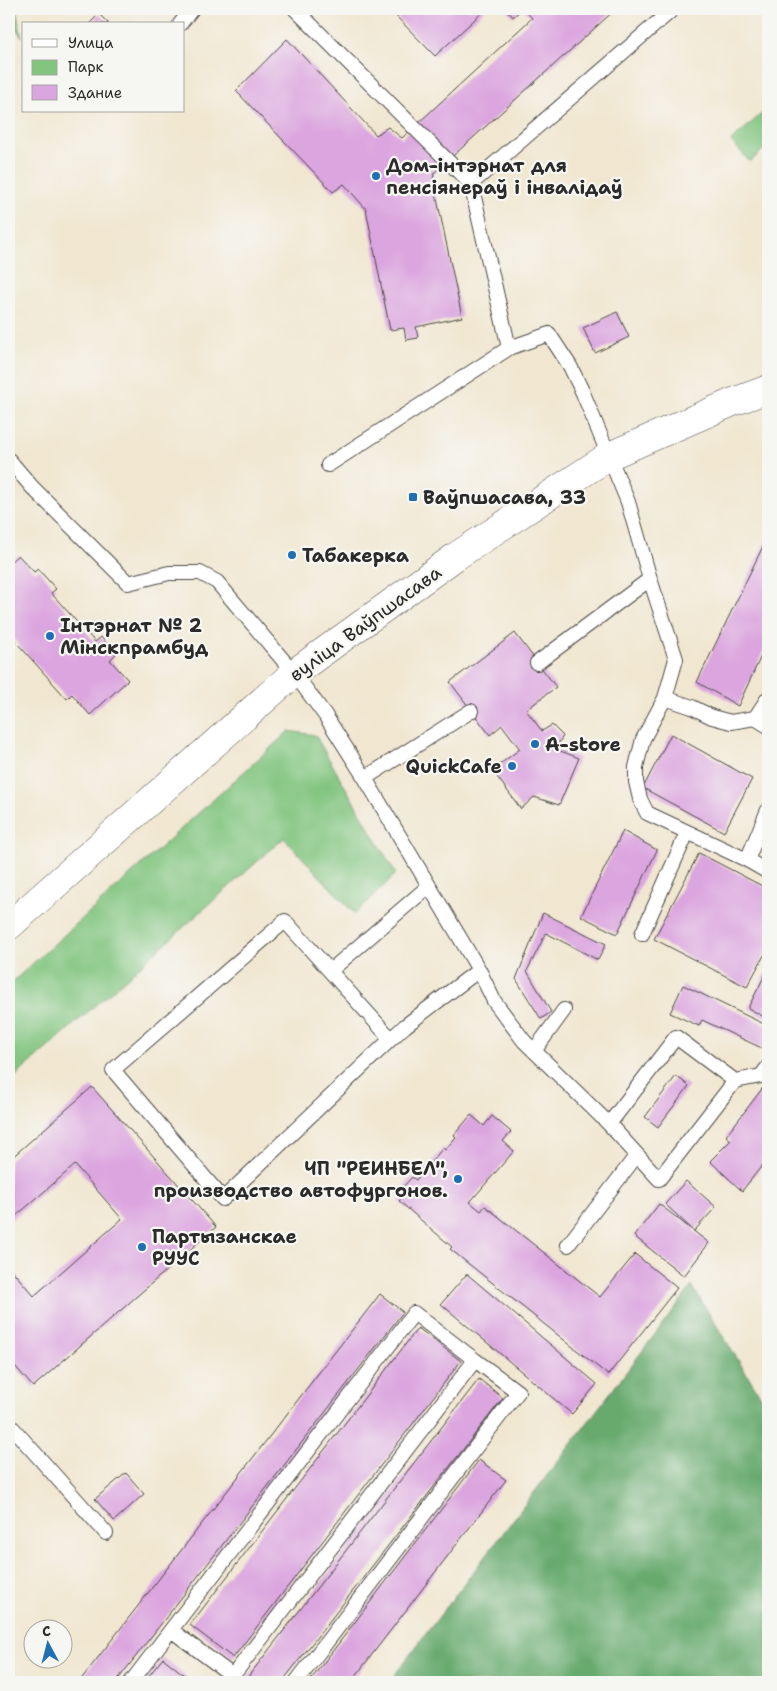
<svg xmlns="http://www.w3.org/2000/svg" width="777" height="1691" font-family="'Shantell Sans',sans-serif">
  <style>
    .green { fill: #81c57f; stroke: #567855 }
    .forest { fill: #68aa6e; stroke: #4a6a4c }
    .building { fill: #dba5df }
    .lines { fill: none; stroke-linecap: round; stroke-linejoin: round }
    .service-casing { stroke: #494744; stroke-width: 16 }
    .secondary-casing { stroke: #494744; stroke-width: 29 }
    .service { stroke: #fff; stroke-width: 14 }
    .secondary { stroke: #fff; stroke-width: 28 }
    .poi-dot { fill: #1f6fb2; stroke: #f6f6f2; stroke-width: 2 }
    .labels { text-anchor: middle; stroke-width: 4.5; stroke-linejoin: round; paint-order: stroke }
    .poi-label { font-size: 19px; font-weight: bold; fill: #2b2b2b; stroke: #f6f6f2; text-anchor: start }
    .street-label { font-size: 19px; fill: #2b2b2b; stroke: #f6f6f2 }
  </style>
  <rect width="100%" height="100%" fill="#f6f6f2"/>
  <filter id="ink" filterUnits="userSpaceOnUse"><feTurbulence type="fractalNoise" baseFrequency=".02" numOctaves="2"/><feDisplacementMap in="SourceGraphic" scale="10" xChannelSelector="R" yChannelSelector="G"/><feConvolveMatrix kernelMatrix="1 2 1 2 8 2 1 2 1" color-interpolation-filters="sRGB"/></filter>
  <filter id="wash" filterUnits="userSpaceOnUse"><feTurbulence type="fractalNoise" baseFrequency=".0096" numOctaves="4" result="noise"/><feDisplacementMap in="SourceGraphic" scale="20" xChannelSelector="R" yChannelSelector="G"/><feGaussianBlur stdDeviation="1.12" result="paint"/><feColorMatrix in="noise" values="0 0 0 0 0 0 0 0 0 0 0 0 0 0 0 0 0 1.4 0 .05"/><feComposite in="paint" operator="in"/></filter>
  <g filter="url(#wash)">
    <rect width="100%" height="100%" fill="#f1e7d1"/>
    <path class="green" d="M768,108V145L750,162L731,141Z
      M289,731L315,735L396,874L355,914L284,838L9,1082V985Z"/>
    <path class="forest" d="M9,9H16L22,37L9,20Z
      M692,1286L768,1408V1682H389Z"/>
    <g id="blocks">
      <path class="building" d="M389,9H486L435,56Z
        M506,9H522L513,17Z
        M523,9H616L434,173L433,180L462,317L416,327L418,338L406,340L404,328L390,330L366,209L344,184L333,192L236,91L287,39L376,135L388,127L402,138L532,18Z
        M99,14L109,24H89Z
        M617,312L629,337L595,353L583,328Z
        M768,536V641L738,706L697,682Z
        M18,555L34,572L38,569L56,589L51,593L95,642L101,637L116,654L110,660L128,680L90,715L72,694L67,699L9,634V563Z
        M515,633L556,687L526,710L542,731L552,725L563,736L555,749L579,758L559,805L534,797L521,809L492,770L520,749L502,725L490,735L450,682Z
        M671,734L752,779L724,832L643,788Z
        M623,831L657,850L617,934L581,916Z
        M699,853L768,889V948L747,987L654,939Z
        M543,913L606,944L598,960L546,933L527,971L551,1012L541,1019L516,979Z
        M768,969V1019L748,1008Z
        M683,985L768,1026V1051L702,1020L699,1026L670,1013Z
        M676,1076L689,1086L658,1127L645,1117Z
        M768,1081V1158L742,1191L710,1161L731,1140L726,1136Z
        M92,1087L216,1227L33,1387L9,1359V1267L34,1296L122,1219L75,1165L9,1222V1160Z
        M471,1115L484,1126L492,1116L511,1132L503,1141L514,1151L470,1202L481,1211L485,1206L600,1297L635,1254L677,1288L608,1375L450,1249L452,1247L399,1201L406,1193L401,1189L412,1177L416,1180L443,1148L445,1150L456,1137L454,1135Z
        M686,1181L716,1207L694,1231L665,1204Z
        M659,1204L709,1243L684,1276L634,1236Z
        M467,1274L597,1384L572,1414L441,1304Z
        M380,1294L403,1312L116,1682H79Z
        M418,1328L461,1361L233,1658L190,1625Z
        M479,1379L503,1398L282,1682H244Z
        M479,1460L506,1480L351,1682H309Z
        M126,1473L144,1494L114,1521L95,1499Z
        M163,1658L193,1682H144Z"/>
    </g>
  </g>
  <g filter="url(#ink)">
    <use href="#blocks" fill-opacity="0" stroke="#494744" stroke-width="1"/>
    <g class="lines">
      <defs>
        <path id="service" d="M295,9L471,184
          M180,24L192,9
          M509,348L471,184L673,9
          M9,460L32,487L128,583L169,573H200L217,582L294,673L325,715L365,778L479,970L494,1001L524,1041L609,1124L659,1179L735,1081L676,1037L609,1124
          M328,465L509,348L549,334L570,366L583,393L628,502L650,579L676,659L665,698L643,739L636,767V782L640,799L647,813L747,860L768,810
          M537,663L650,579
          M665,698L692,707L712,717L731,722L755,718L768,698
          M755,718L768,726
          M365,778L471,711
          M747,860L768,872
          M642,934L687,833
          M330,971L429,886
          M391,1039L285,921L113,1070L223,1199L391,1039L405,1026L479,970
          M534,1051L564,1010
          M735,1081L761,1076L768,1067
          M568,1245L637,1155
          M9,1424L106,1533
          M171,1630L233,1676
          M131,1682L414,1313L475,1360
          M228,1682L475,1360L518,1392L296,1682"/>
        <path id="secondary" d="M9,926L294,673L455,557L609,456L733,402L768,389"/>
      </defs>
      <use href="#service" class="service-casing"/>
      <use href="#secondary" class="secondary-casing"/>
      <use href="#service" class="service"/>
      <use href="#secondary" class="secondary"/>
    </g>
  </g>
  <g class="poi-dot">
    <circle cx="376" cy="176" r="5"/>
    <rect x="408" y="492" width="10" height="10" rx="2.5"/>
    <circle cx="292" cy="555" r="5"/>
    <circle cx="50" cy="636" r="5"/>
    <circle cx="535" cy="744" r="5"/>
    <circle cx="512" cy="766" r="5"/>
    <circle cx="458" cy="1179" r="5"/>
    <circle cx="142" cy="1247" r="5"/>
  </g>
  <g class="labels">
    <g class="poi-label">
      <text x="386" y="172">Дом-інтэрнат для<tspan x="386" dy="22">пенсіянераў і інвалідаў</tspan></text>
      <text x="423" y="504">Ваўпшасава, 33</text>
      <text x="302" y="562">Табакерка</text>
      <text x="60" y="632">Інтэрнат № 2<tspan x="60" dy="22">Мінскпрамбуд</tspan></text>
      <text x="545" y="751">А-store</text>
      <text x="502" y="773" text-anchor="end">QuickCafe</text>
      <text x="448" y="1175" text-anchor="end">ЧП "РЕИНБЕЛ",<tspan x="448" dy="22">производство автофургонов.</tspan></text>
      <text x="152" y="1243">Партызанскае<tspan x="152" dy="22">РУУС</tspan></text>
    </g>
    <g class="street-label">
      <text transform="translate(365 623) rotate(-36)" y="7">вуліца Ваўпшасава</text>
    </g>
  </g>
  <rect width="777" height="1691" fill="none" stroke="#f6f6f2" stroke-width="30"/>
  <rect x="22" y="22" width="162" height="90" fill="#f6f6f2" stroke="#a5a5a2"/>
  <rect x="32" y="39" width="25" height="8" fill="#ffffff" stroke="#a5a5a2"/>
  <text x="68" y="48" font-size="15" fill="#2b2b2b">Улица</text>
  <rect x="32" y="60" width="25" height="15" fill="#81c57f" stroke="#a5a5a2"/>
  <text x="68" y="72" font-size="15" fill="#2b2b2b">Парк</text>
  <rect x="32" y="85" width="25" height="15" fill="#dba5df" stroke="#a5a5a2"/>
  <text x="68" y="98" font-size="15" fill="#2b2b2b">Здание</text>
  <g transform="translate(48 1644) rotate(353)"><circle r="24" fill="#f6f6f2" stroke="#a5a5a2"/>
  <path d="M0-4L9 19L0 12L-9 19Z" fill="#1f6fb2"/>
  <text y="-8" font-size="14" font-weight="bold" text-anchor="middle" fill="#2b2b2b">С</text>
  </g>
</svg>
